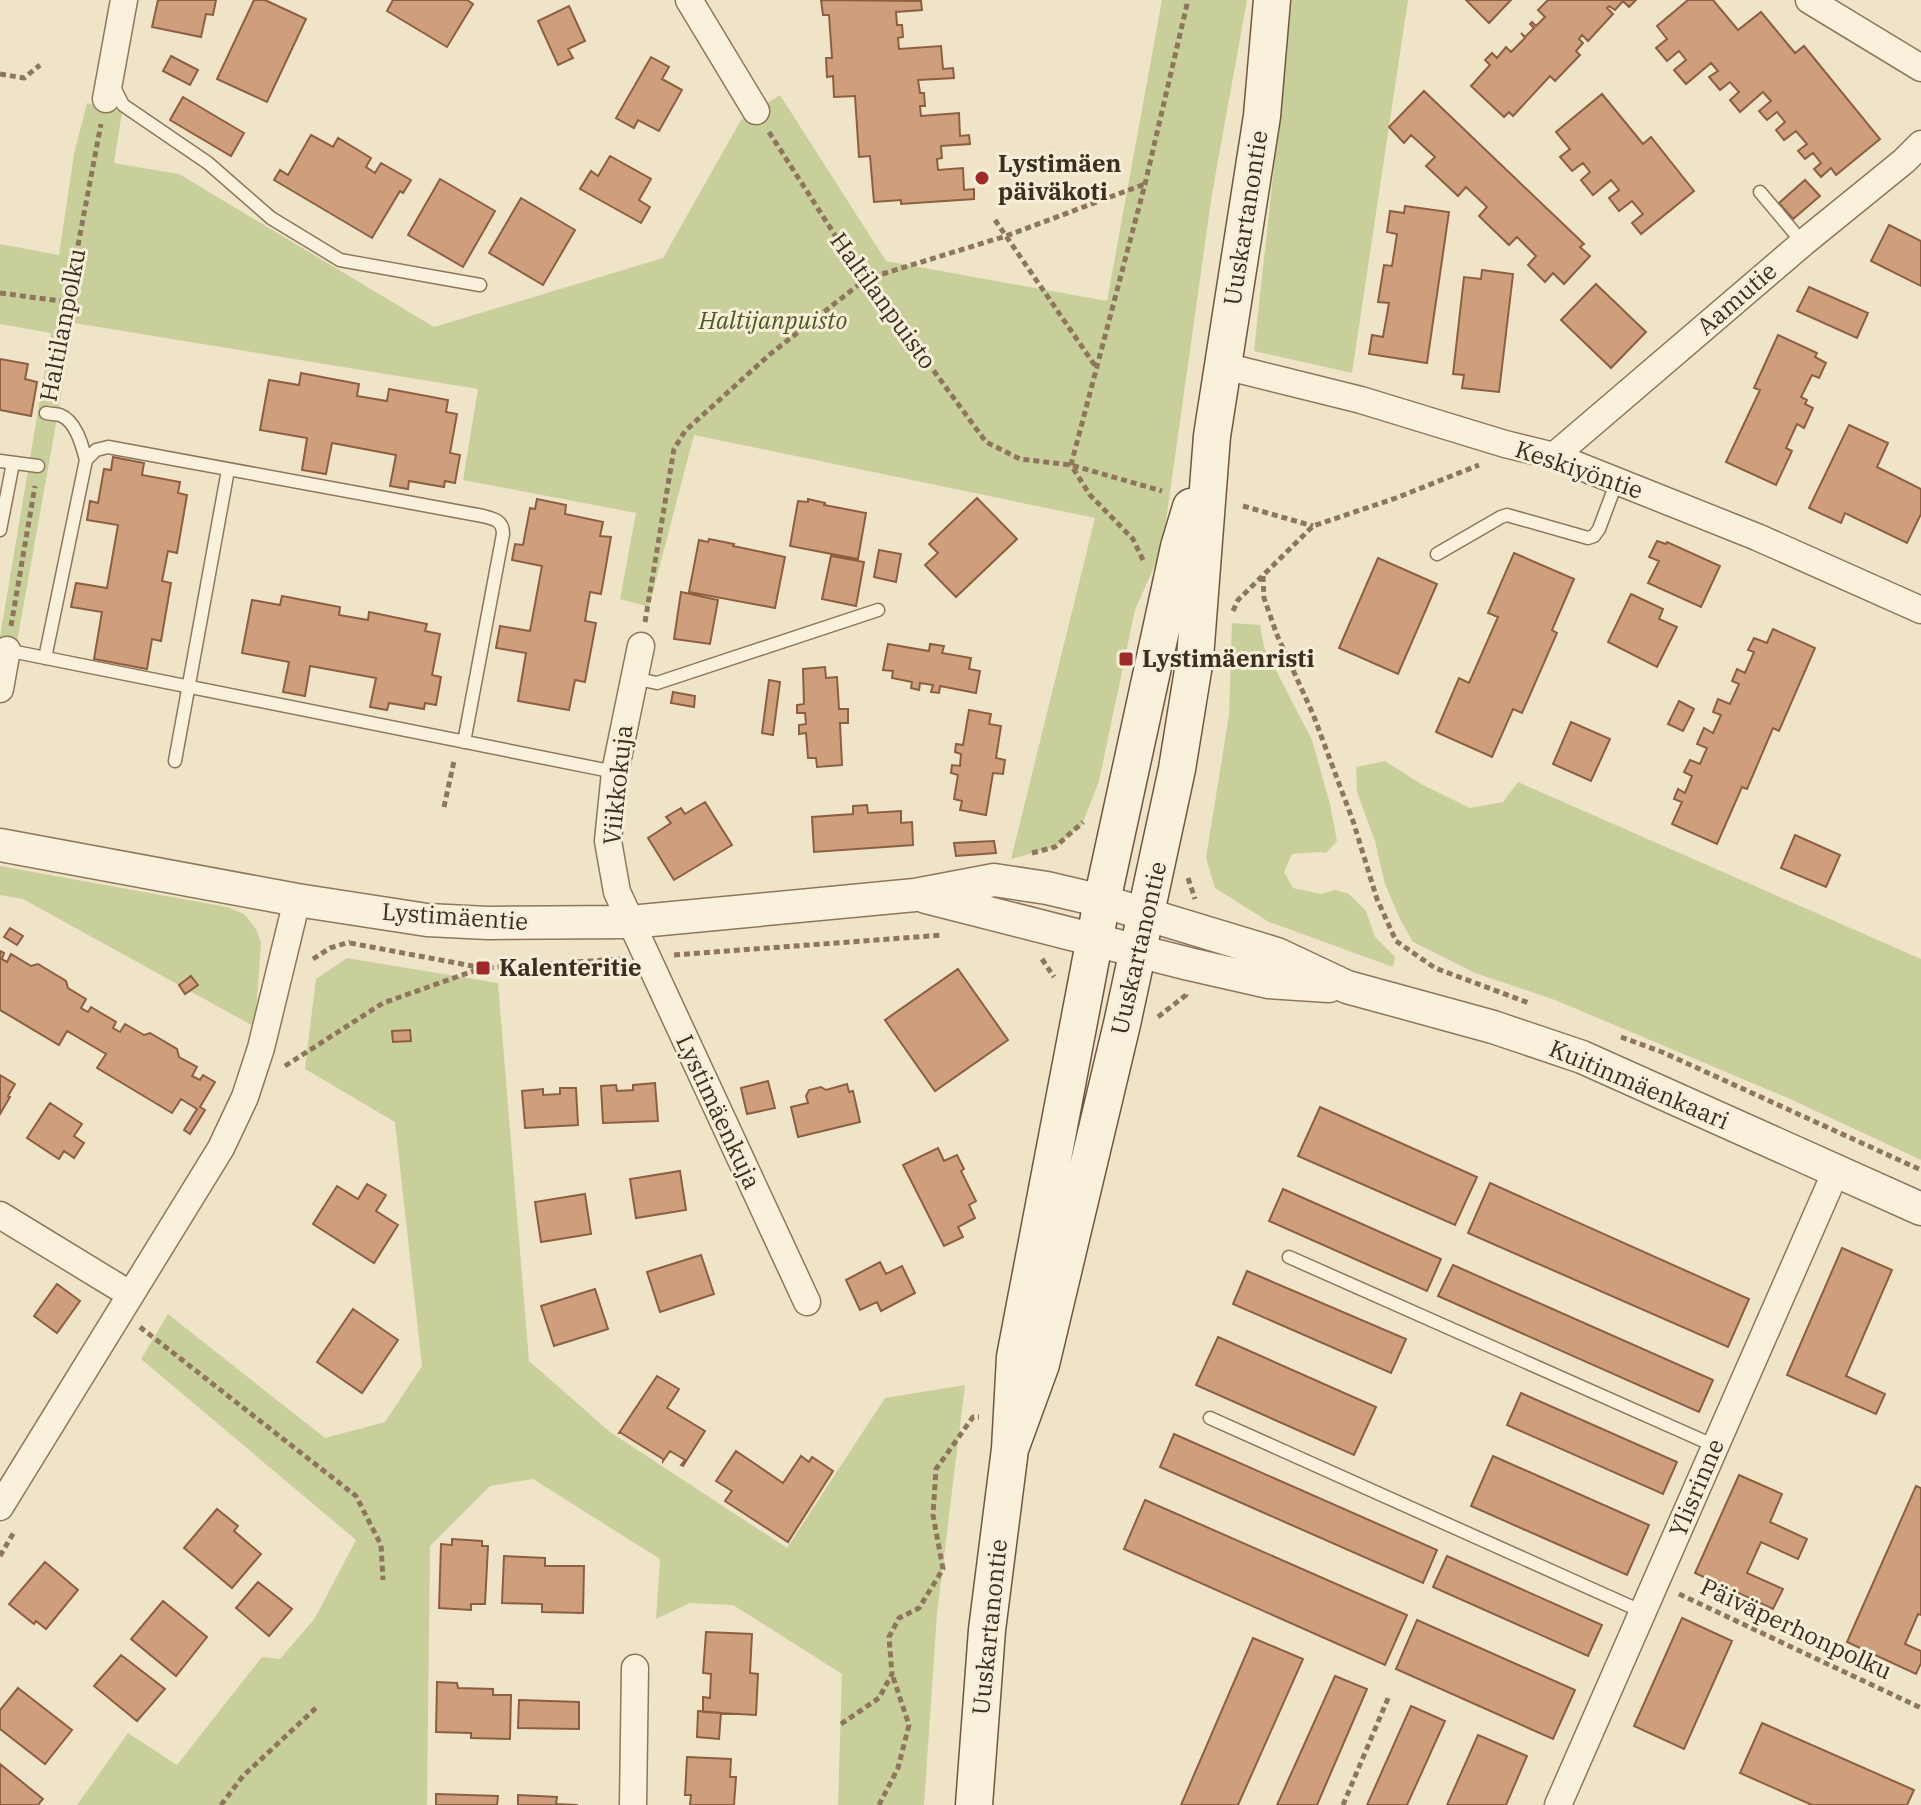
<svg xmlns="http://www.w3.org/2000/svg" width="1921" height="1805" font-family="'IBM Plex Serif',serif">
  <style>
    .green { fill: #c9cf9b }
    .building { fill: #cf9f7d; stroke: #8d5f41; stroke-width: 2 }
    .lines { fill: none; stroke-linecap: round; stroke-linejoin: round }
    .service-casing { stroke: #8d765c; stroke-width: 15 }
    .minor-casing { stroke: #8d765c; stroke-width: 29 }
    .tertiary-casing { stroke: #8d765c; stroke-width: 35 }
    .secondary-casing { stroke: #6f573f; stroke-width: 39 }
    .path { stroke: #8d765c; stroke-width: 5; stroke-dasharray: 6 4; stroke-linecap: butt }
    .service { stroke: #faf1dc; stroke-width: 12 }
    .minor { stroke: #faf1dc; stroke-width: 26 }
    .tertiary { stroke: #faf1dc; stroke-width: 32 }
    .secondary { stroke: #faf1dc; stroke-width: 36 }
    .poi-dot { fill: #9e2a2b; stroke: #f7eed8; stroke-width: 3 }
    .labels { text-anchor: middle; stroke-width: 6; stroke-linejoin: round; paint-order: stroke }
    .poi-label { font-size: 24px; font-weight: bold; fill: #3d2e20; stroke: #f7eed8; text-anchor: start }
    .street-label { font-size: 24px; fill: #3d2e20; stroke: #f7eed8 }
    .park-label { font-size: 24px; font-style: italic; fill: #4d5a26; stroke: #f7eed8 }
  </style>
  <rect width="100%" height="100%" fill="#f0e4c8"/>
  <path class="green" d="M1162,0H1247L1212,194L1162,549L1135,610L1099,781L1082,825L1055,847L1011,859L1095,518L694,435L649,607L620,599L636,513L463,480L478,389L74,323L16,648L0,637L51,333L0,324V244L59,255L74,154L87,103L122,112L114,163L179,174L434,327L663,258L741,120L780,95L886,261L1107,301Z
    M1292,0H1408L1352,373L1254,351Z
    M1232,623L1260,625L1264,647L1312,740L1330,804L1337,841L1326,853L1318,852L1292,854L1284,872L1293,888L1321,894L1335,890L1349,894L1366,911L1375,937L1395,957L1393,967L1269,922L1215,888L1206,858L1229,715Z
    M1385,761L1421,784L1470,808L1503,802L1518,782L1921,959V1160L1788,1098L1555,1000L1475,973L1413,942L1400,919L1385,884L1375,841L1357,792L1356,767Z
    M0,866L227,907L244,914L256,929L261,943L255,1027L23,899L0,895Z
    M347,958L498,983L529,1361L610,1432L787,1548L885,1398L965,1385L937,1614L924,1805H838L842,1674L733,1605L690,1603L656,1619L660,1559L533,1479L490,1486L430,1546L427,1805H77L128,1733L177,1765L262,1657L280,1659L315,1618L356,1540L141,1359L168,1314L325,1438L385,1422L422,1366L395,1122L305,1069L316,979Z"/>
  <path class="building" d="M158,0H216L213,15L206,14L201,37L152,27Z
    M254,0H265L306,19L267,102L217,79Z
    M393,0H467L473,4L447,47L387,11Z
    M821,0L921,1L922,10L896,12L897,25H902L903,37L898,38L899,49L941,46L943,69L953,68L954,78L918,80L920,93H924L925,106H920L921,116L959,113L960,136L969,135L970,144L941,146L942,158L937,159L938,170L963,168L964,190L974,189V199L901,204V200L874,202L870,156L859,157L855,96L834,97L833,76L827,77L826,58H832L829,15H823Z
    M1466,0H1511L1489,23Z
    M1548,0H1636L1629,7L1623,1L1615,10L1609,6L1607,8L1613,14L1588,41L1582,35L1579,39L1583,43L1576,51L1580,55L1555,81L1550,76L1513,116L1509,112L1504,117L1471,86L1490,65L1485,60L1492,53L1497,58L1506,47L1511,52L1525,38L1521,33L1525,37L1534,28L1530,24L1532,22L1536,26L1545,17L1538,10Z
    M1688,0H1713L1738,30L1761,12L1795,53L1804,46L1880,139L1836,175L1831,168L1821,177L1814,169L1821,163L1813,153L1805,159L1798,151L1807,144L1796,131L1784,140L1776,130L1785,122L1777,112L1767,120L1759,111L1771,101L1763,92L1740,112L1730,100L1739,92L1730,82L1720,90L1709,77L1718,71L1711,63L1686,84L1674,70L1686,60L1679,51L1667,61L1656,48L1667,39L1657,26Z
    M569,6L585,41L568,49L573,58L558,65L538,21Z
    M171,56L198,70L190,85L163,71Z
    M651,57L669,67L662,79L682,90L659,131L638,120L634,128L616,118Z
    M1424,91L1584,244L1580,247L1590,256L1564,284L1553,273L1545,282L1528,265L1536,256L1517,237L1509,245L1479,216L1487,207L1466,187L1458,196L1426,166L1435,157L1411,135L1404,143L1389,127Z
    M1602,94L1643,144L1651,137L1694,191L1641,234L1632,223L1643,214L1632,201L1619,211L1609,198L1619,190L1611,180L1593,195L1581,180L1590,172L1583,163L1572,171L1560,157L1570,149L1556,132Z
    M183,97L244,133L231,156L170,120Z
    M311,135L333,147L338,138L371,158L366,167L375,173L381,163L411,180L403,193L400,191L372,238L274,180L280,170L288,175Z
    M610,156L651,179L639,200L650,207L641,223L580,189L591,171L598,176Z
    M440,179L495,211L463,267L408,235Z
    M1805,180L1820,196L1793,219L1779,203Z
    M521,198L575,230L543,285L489,253Z
    M1405,206L1449,212L1427,363L1369,354L1372,335L1383,337L1389,303L1378,302L1384,265L1392,266L1397,234L1387,232L1390,211L1404,213Z
    M1889,225L1921,241V286L1871,261Z
    M1482,270L1513,274L1499,392L1462,388L1464,375L1453,374L1464,277L1481,279Z
    M1596,284L1646,332L1611,368L1561,320Z
    M1809,287L1868,313L1857,338L1797,311Z
    M1778,335L1817,353L1815,357L1826,363L1819,378L1812,375L1801,397L1807,400L1805,404L1813,408L1804,428L1797,424L1786,448L1792,451L1776,485L1726,462L1760,390L1754,388Z
    M0,359L28,364L25,379L37,382L31,416L0,410Z
    M301,373L359,384L357,396L387,401L389,389L448,400L446,412L457,414L450,453L460,455L455,483L445,481L444,487L409,481L408,489L390,486L396,455L332,443L326,474L302,470L307,438L260,430L269,380L299,385Z
    M1849,425L1888,443L1877,467L1921,489V514L1907,543L1845,513L1841,523L1809,508Z
    M113,457L144,463L142,475L180,482L178,493L187,495L177,553L168,551L162,581L171,583L161,641L152,639L147,669L94,659L102,612L71,607L76,583L107,588L118,525L87,520L90,501L98,503L104,469L111,470Z
    M977,498L1017,539L956,597L925,565L938,553L929,544Z
    M537,499L566,505L565,514L603,522L600,536L611,537L601,594L590,592L585,621L596,623L585,682L575,680L569,710L518,701L526,653L496,648L500,626L530,631L542,566L512,560L515,544L523,545L530,508L535,509Z
    M808,499L825,503L824,505L866,513L858,559L790,546L798,501L808,502Z
    M709,539L734,544L733,546L785,557L775,608L689,592L699,540L708,542Z
    M1657,541L1666,544L1667,542L1720,566L1701,607L1648,583L1659,561L1649,557Z
    M879,550L901,554L896,582L874,577Z
    M1514,553L1574,579L1552,630L1557,633L1522,713L1513,709L1492,757L1436,732L1459,678L1469,683L1498,617L1488,613Z
    M831,556L864,562L856,606L822,599Z
    M1378,558L1437,584L1398,674L1339,648Z
    M681,592L718,600L710,644L674,639Z
    M1631,594L1663,609L1659,619L1677,627L1657,667L1608,642Z
    M282,596L340,607L339,615L368,620L369,612L427,624L425,631L440,634L432,675L441,677L436,705L425,703L424,709L389,703L387,710L370,707L376,678L310,666L305,696L283,692L289,662L242,653L252,600L280,605Z
    M1773,629L1815,648L1779,731L1773,728L1747,789L1742,787L1717,844L1672,824L1682,802L1674,799L1678,789L1685,793L1692,776L1684,772L1690,760L1700,764L1707,748L1697,744L1704,728L1713,733L1721,715L1713,712L1718,699L1730,704L1739,684L1732,681L1737,669L1745,673L1754,652L1748,650L1754,638L1767,643Z
    M888,644L929,651L930,644L944,646L942,653L971,658L969,669L980,671L976,693L940,686L939,693L931,692L933,685L920,683L919,690L911,688L912,682L892,678L893,671L883,670Z
    M825,667L826,678L837,677L839,709H848V723H840L842,765L817,767L816,758H808L806,733L799,734V725L806,724L805,713H797V705L804,704L803,669Z
    M769,680L780,682L773,735L762,733Z
    M673,692L695,696L694,707L671,703Z
    M1679,701L1694,709L1683,731L1668,724Z
    M969,710L991,714L989,724L1001,726L996,758L1005,760L1003,774L993,773L986,815L960,810L962,801L954,799L958,775L951,773L952,765L960,766L961,754L955,752L956,744L963,745Z
    M1571,722L1610,739L1591,781L1553,764Z
    M705,802L732,845L674,880L648,838L671,823L666,817L681,808L685,814Z
    M867,805L868,813L901,811V823L912,822L913,845L814,852L812,817L853,814V806Z
    M1795,835L1840,855L1826,887L1781,868Z
    M994,841L996,853L956,856L954,843Z
    M10,928L23,936L17,945L4,937Z
    M0,951L4,953L2,959L7,962L11,954L31,966L38,964L66,981L68,988L86,999L81,1008L88,1012L91,1007L116,1022L113,1028L120,1032L125,1024L144,1035L150,1033L177,1049L179,1057L197,1067L192,1076L200,1080L203,1075L215,1082L200,1107L205,1110L190,1134L184,1130L197,1109L181,1099L172,1113L97,1068L106,1054L67,1031L59,1045L0,1010Z
    M958,969L1008,1040L935,1091L885,1020Z
    M191,976L198,985L185,994L179,985Z
    M410,1030L411,1041L393,1042L392,1031Z
    M0,1075L15,1084L8,1096L10,1097L0,1114Z
    M768,1081L775,1108L747,1114L741,1088Z
    M655,1083L658,1121L603,1123L601,1086L616,1085L617,1091L633,1090V1085Z
    M847,1084L849,1092L853,1091L860,1122L798,1137L791,1107L808,1103L806,1096L809,1090L821,1087L826,1090Z
    M560,1088H576L578,1125L525,1128L522,1091L543,1089V1095L560,1094Z
    M50,1103L82,1124L74,1136L84,1143L74,1158L64,1151L59,1159L27,1138Z
    M1320,1107L1477,1177L1455,1225L1298,1156Z
    M938,1148L944,1161L957,1155L964,1169L961,1171L976,1201L969,1205L975,1218L958,1227L963,1237L944,1246L903,1165Z
    M680,1171L686,1210L636,1218L630,1179Z
    M1490,1183L1749,1299L1728,1347L1468,1233Z
    M367,1184L386,1195L376,1211L398,1225L374,1263L313,1224L337,1186L358,1199Z
    M1283,1189L1441,1259L1427,1291L1269,1221Z
    M585,1194L591,1234L541,1242L535,1202Z
    M1842,1248L1892,1270L1846,1376L1885,1394L1876,1414L1787,1375Z
    M701,1255L714,1294L660,1312L647,1272Z
    M880,1262L886,1274L902,1266L915,1293L881,1311L877,1302L860,1310L846,1280Z
    M1453,1265L1713,1380L1699,1412L1438,1296Z
    M1247,1271L1406,1339L1391,1373L1233,1304Z
    M57,1284L80,1301L57,1333L34,1316Z
    M595,1289L608,1329L554,1346L541,1306Z
    M353,1309L398,1340L362,1393L317,1362Z
    M1218,1337L1376,1407L1354,1455L1196,1385Z
    M657,1376L679,1389L667,1408L705,1431L683,1466L681,1465L685,1460L670,1451L663,1461V1459L621,1433H619Z
    M1521,1393L1677,1462L1663,1494L1507,1425Z
    M1174,1434L1437,1550L1423,1583L1160,1467Z
    M736,1451L783,1483L801,1456L809,1462L812,1457L833,1471L788,1542L725,1501L732,1491L716,1481Z
    M1493,1456L1649,1525L1627,1575L1471,1506Z
    M1739,1475L1782,1494L1770,1522L1807,1539L1798,1559L1761,1542L1747,1573L1783,1589L1773,1609L1695,1573Z
    M1916,1486L1921,1488V1615L1918,1614L1905,1644L1921,1651V1663L1916,1674L1847,1642Z
    M1145,1500L1407,1615L1385,1665L1124,1549Z
    M217,1509L238,1526L234,1531L261,1554L232,1588L184,1548Z
    M452,1539L482,1541V1546H488L485,1604H471V1610L439,1608L441,1544L452,1545Z
    M504,1556L545,1558V1566H584L583,1613L542,1612V1604L502,1603Z
    M1447,1556L1602,1625L1588,1656L1433,1587Z
    M45,1562L78,1590L46,1629L36,1621L34,1624L9,1604Z
    M258,1582L292,1609L269,1636L236,1608Z
    M163,1601L207,1637L176,1676L131,1639Z
    M1682,1618L1732,1641L1684,1749L1634,1726Z
    M1417,1620L1575,1690L1553,1739L1396,1669Z
    M706,1632L752,1634L750,1673L758,1674L756,1715L703,1712V1697L710,1698L711,1674L703,1673Z
    M1253,1638L1303,1659L1238,1805H1181Z
    M121,1655L165,1689L137,1721L94,1686Z
    M1335,1676L1367,1689L1317,1805H1277Z
    M437,1682L457,1683L458,1688L493,1689V1695H511L510,1739L471,1738V1733L436,1732Z
    M18,1688L72,1730L45,1764L0,1729V1710Z
    M519,1700L579,1702V1729L518,1728Z
    M1411,1706L1445,1721L1407,1805H1367Z
    M698,1711L721,1713L719,1739L697,1737Z
    M1762,1723L1914,1790L1907,1805H1812L1740,1773Z
    M1478,1735L1527,1756L1506,1805H1447Z
    M687,1757L731,1759L730,1777H736L734,1805H690L691,1795H685Z
    M0,1764L43,1799L38,1805H0Z
    M436,1794L498,1796L497,1805H436Z
    M518,1795L557,1797L556,1804L578,1805H518Z"/>
  <g class="lines">
    <defs>
      <path id="service" d="M113,85L123,105L208,163L271,218L340,260L480,285
        M1760,192L1803,243
        M86,460L96,450L108,447L483,516C495,519 503,521 503,534L464,742
        M0,461L38,466
        M0,530L13,463
        M1437,554L1501,517L1507,515L1588,538L1594,536L1599,529L1617,481
        M6,650L615,772
        M45,658L86,460C82,445 76,421 60,415C56,414 51,414 46,413
        M633,678L657,683L878,610
        M175,761L228,470
        M1289,1257L1715,1446
        M1210,1418L1643,1612"/>
      <path id="minor" d="M689,0L756,111
        M1809,0L1921,68
        M106,99L124,0
        M1224,366L1361,400L1505,444L1554,456L1757,537L1921,610
        M1554,456L1803,243L1904,161L1921,144
        M641,646L615,772L608,841L617,892L807,1302
        M0,689L7,650
        M0,1215L118,1287
        M0,1507L221,1148L245,1097L261,1048L297,900
        M633,1805L635,1668
        M1558,1805L1836,1171"/>
      <path id="tertiary" d="M0,845L297,900L427,920L488,923L630,922L915,895L994,880L1047,888L1102,901L1277,954L1347,987L1493,1027L1582,1057L1921,1209
        M926,897L1189,964L1268,982L1329,986"/>
      <path id="secondary" d="M1010,1449L1041,1364L1122,1024L1177,769L1195,658L1212,436L1262,116L1272,0
        M974,1805L987,1630L1010,1449L1015,1357L1102,901L1179,547L1191,507"/>
    </defs>
    <use href="#service" class="service-casing"/>
    <use href="#minor" class="minor-casing"/>
    <use href="#tertiary" class="tertiary-casing"/>
    <use href="#secondary" class="secondary-casing"/>
    <path class="path" d="M0,74L24,78L40,65
      M769,132L840,243L986,442L1020,459L1071,465L1162,491
      M995,220L1096,367
      M0,293L68,302
      M50,393L101,124
      M1243,506L1313,526
      M1143,560L1133,539L1090,495L1071,465L1145,184L1188,0
      M1263,576L1264,598L1277,635L1313,714L1353,821L1377,899L1396,941L1435,968L1529,1003
      M1233,611L1238,600L1313,526L1396,498L1479,465
      M645,622L674,449L685,431L769,355L866,279L1006,236L1145,184
      M11,626L35,486
      M444,807L454,761
      M1032,853L1055,847L1083,822
      M1188,878L1195,899
      M350,943L483,968L620,959
      M674,955L943,935
      M313,959L330,948L350,942
      M1042,959L1054,977
      M1158,1017L1186,995V992
      M1621,1037L1662,1052L1921,1170
      M285,1066L383,1003L482,968
      M140,1327L356,1496L381,1545L383,1580
      M0,1556L14,1532
      M1679,1594L1921,1708
      M841,1724L879,1698L892,1674L889,1637L899,1618L919,1608L943,1569L933,1515L936,1469L973,1417H979
      M221,1805L243,1776L318,1706
      M879,1805L898,1768L909,1725L892,1674
      M1343,1805L1389,1696"/>
    <use href="#service" class="service"/>
    <use href="#minor" class="minor"/>
    <use href="#tertiary" class="tertiary"/>
    <use href="#secondary" class="secondary"/>
  </g>
  <g class="poi-dot">
    <circle cx="982" cy="178" r="8"/>
    <rect x="1118" y="651" width="16" height="16" rx="4"/>
    <rect x="475" y="960" width="16" height="16" rx="4"/>
  </g>
  <g class="labels">
    <g class="poi-label">
      <text x="998" y="172">Lystimäen<tspan x="998" dy="28">päiväkoti</tspan></text>
      <text x="1142" y="667">Lystimäenristi</text>
      <text x="499" y="976">Kalenteritie</text>
    </g>
    <g class="street-label">
      <text transform="translate(1246 218) rotate(-81)" y="8">Uuskartanontie</text>
      <text transform="translate(1737 299) rotate(-41)" y="8">Aamutie</text>
      <text transform="translate(883 301) rotate(54)" y="8">Haltilanpuisto</text>
      <text transform="translate(63 325) rotate(-79)" y="8">Haltilanpolku</text>
      <text transform="translate(1579 470) rotate(19)" y="8">Keskiyöntie</text>
      <text transform="translate(618 785) rotate(-84)" y="8">Viikkokuja</text>
      <text transform="translate(455 917) rotate(4)" y="8">Lystimäentie</text>
      <text transform="translate(1139 948) rotate(-77)" y="8">Uuskartanontie</text>
      <text transform="translate(1639 1085) rotate(23)" y="8">Kuitinmäenkaari</text>
      <text transform="translate(718 1112) rotate(65)" y="8">Lystimäenkuja</text>
      <text transform="translate(1697 1488) rotate(-67)" y="8">Ylisrinne</text>
      <text transform="translate(990 1627) rotate(-84)" y="8">Uuskartanontie</text>
      <text transform="translate(1796 1629) rotate(25)" y="8">Päiväperhonpolku</text>
    </g>
    <g class="park-label">
      <text x="773" y="329">Haltijanpuisto</text>
    </g>
  </g>
</svg>
